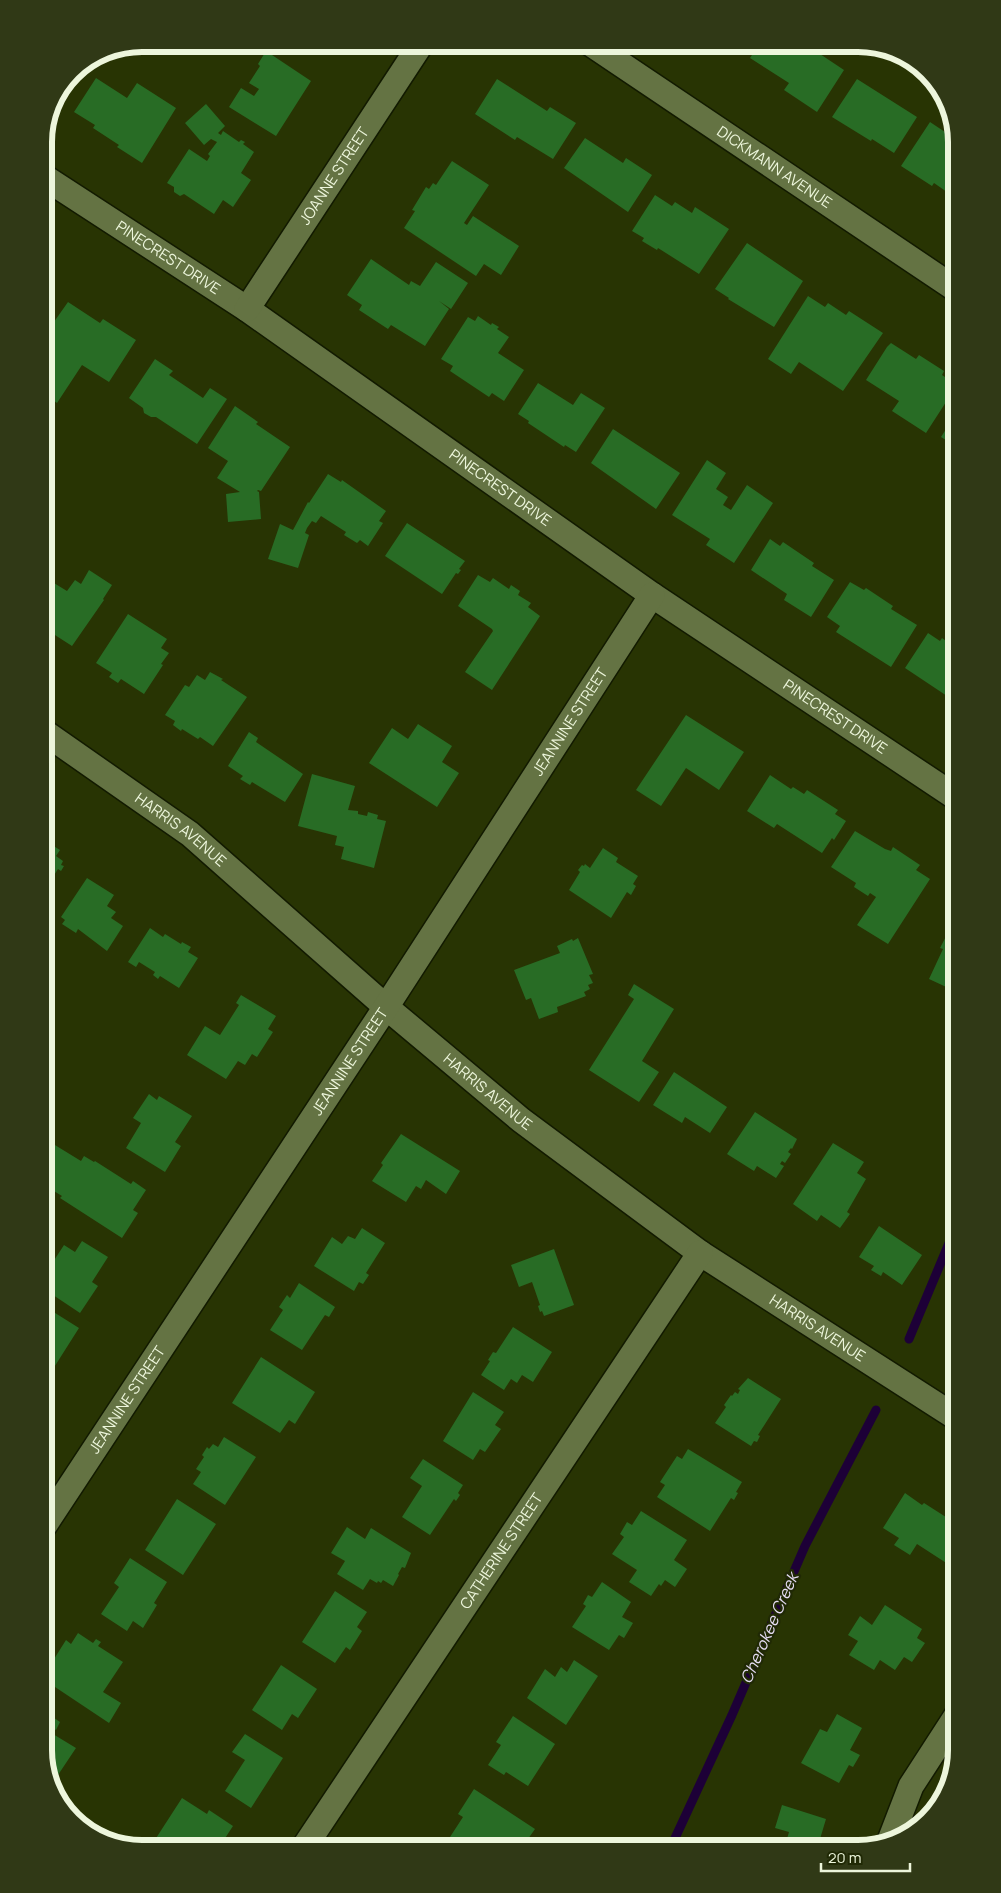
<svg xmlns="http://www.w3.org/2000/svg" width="1001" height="1893" font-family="Manrope,sans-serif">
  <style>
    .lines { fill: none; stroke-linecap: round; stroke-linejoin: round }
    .stream { stroke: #1d0037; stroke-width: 9 }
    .building { fill: #286c25 }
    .street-casing { stroke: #121a00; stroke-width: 28 }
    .street { stroke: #647343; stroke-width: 25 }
    .labels { text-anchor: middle; stroke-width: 4.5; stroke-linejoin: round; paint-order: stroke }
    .street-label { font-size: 15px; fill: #edf6dc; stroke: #202905 }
    .water-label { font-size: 16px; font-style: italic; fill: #e6ddf4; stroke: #202905 }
    .rim { fill: none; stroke: #edf6dc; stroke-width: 6 }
  </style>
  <rect width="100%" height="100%" fill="#283403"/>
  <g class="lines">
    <path class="stream" d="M909,1339L957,1224
      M670,1849L732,1715L805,1546L876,1410"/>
  </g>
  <path class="building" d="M759,44H805L844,70L817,112L784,90L789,83L750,58Z
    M266,51L311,81L276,136L229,107L241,88L254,96L259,89L249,83L260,66L258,64Z
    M96,78L127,98L137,83L176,108L142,163L117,147L119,145L93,128L95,125L74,112Z
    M497,79L547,111L550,107L576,123L553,159L517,137L515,140L475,114Z
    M857,79L917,117L894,153L872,139L871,141L832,117Z
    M206,104L225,126L218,133L221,135L223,131L239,142L241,140L245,142L243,144L254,152L241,173L251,180L233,207L223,200L214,214L184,194L180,196L174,192V187L167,183L189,149L207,161L210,156L208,154L217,142L211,139L204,145L185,123Z
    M930,122L957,140V199L934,183L932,186L901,166Z
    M585,138L623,163L626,158L652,175L628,212L564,168Z
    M452,161L489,185L464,223L467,225L473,216L519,246L501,275L484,264L476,276L404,228L415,211L412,210L426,187L429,189L433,183L436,185Z
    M655,195L672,206L675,202L692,213L695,207L729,229L699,274L658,248L657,250L642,241L644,238L632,231Z
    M747,243L803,281L774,327L728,299L729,298L715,289Z
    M371,259L409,285L411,281L420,286L436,262L468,283L451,309L439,301L449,309L425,346L391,325L388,329L359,310L362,305L347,295Z
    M44,287L53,293L44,306Z
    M808,296L825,307L828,303L846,315L849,311L883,333L843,391L799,362L791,374L768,359Z
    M68,302L100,323L103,319L136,340L109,382L82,365L57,403L44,394V336Z
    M478,316L491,325L492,323L499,327L497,329L509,337L498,353L524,370L504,401L492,393L489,397L450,371L453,366L441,359L468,317L475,321Z
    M891,343L916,359L919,355L944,371L942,375L957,385L926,433L892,411L899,401L866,380L887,347Z
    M155,359L173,371L169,375L203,398L210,388L227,399L197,444L156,417H151L144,413L143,408L129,398Z
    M538,383L573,405L581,393L605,408L576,452L565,445L564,447L528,423L529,421L518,414Z
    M235,406L258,422L256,424L290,447L261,491L258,490L257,491L259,492L261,519L228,522L226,494L240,492L217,478L228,461L208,448Z
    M957,412V447L941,437Z
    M613,429L680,473L656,509L591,463Z
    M707,460L726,473L716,489L728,497L723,505L731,510L747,485L773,503L734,563L706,545L710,539L672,515Z
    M328,474L341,482L342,480L386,511L379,521L383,523L368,546L360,540L357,543L344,535L346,532L321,516L316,523L312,521L307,528L305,533L309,535L298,568L268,559L280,524L293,530L308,502L309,503Z
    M407,523L465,561L459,569L461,570L458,574L456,573L442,594L385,556Z
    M770,539L780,546L783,542L814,563L812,566L834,580L811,617L784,600L787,594L751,570Z
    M89,570L112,585L103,599L104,600L72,646L44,628V587L49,580L67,591L75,580L81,584Z
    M478,575L490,582L493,578L509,589L511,585L520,591L518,595L531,603L528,607L540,616L492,690L465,672L493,631L492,629L458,606Z
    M850,582L864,590L866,588L893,606L891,609L917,625L891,667L836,632L840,626L827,617Z
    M128,614L167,639L161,648L169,653L161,664L163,665L144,694L121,679L118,683L109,677L112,673L96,663Z
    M928,633L940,641L942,638L957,649V712L946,705L950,698L905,668Z
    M210,672L223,679L221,680L247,697L213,746L200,737L198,739L182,729L181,731L173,725L175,721L165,715L185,685L189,687L197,675L205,680Z
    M686,715L744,752L719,790L686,768L661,806L636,790Z
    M418,724L452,746L442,762L459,773L437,807L369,763L392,728L408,739Z
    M249,732L258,738L256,742L303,774L285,802L252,782L250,785L240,779L243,776L228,766Z
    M312,774L355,786L348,810L358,811V814L367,816L368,812L378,815L377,819L386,821L374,868L341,859L344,847L335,845L337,836L298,826Z
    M770,775L791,789L793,787L804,794L807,790L838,810L835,814L846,821L834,840L832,838L822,853L777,824L774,828L747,811Z
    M855,831L885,849L891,851L893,847L920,865L916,870L930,879L888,944L857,925L876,897L870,893L868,896L854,887L856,883L831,867Z
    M44,840L60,850L56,856L63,861L61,865L64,866L61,871L58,869L44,891Z
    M603,848L618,858L616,862L638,876L633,884L636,886L631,895L627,892L611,918L569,890L580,872L578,870L582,865L584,866L585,864L590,868Z
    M87,878L114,895L107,906L116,912L111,918L123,926L107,951L78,929L76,933L62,924L65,920L61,917Z
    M957,915V992L929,979L943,949L940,948Z
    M150,928L163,937L165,934L181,944L182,942L191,947L188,952L198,958L179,988L160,976L158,979L153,975L155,972L139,962L136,967L128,962Z
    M578,938L593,974L589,975L593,983L588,985L590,989L584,992L586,996L557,1007L558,1012L539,1019L531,998L526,1000L514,970L560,953L557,946L572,939L573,941Z
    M634,984L674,1009L642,1061L659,1072L639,1102L589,1070L634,999L628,995Z
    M241,995L276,1016L268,1029L273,1032L257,1057L252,1054L245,1065L238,1061L226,1079L187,1055L205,1026L220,1035L239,1005L236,1003Z
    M674,1072L727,1107L710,1133L685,1117L682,1123L653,1105Z
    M149,1094L157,1100L159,1096L192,1116L175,1142L181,1146L165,1172L126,1148L141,1123L133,1118Z
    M755,1112L797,1139L792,1149L791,1148L788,1152L791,1154L785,1163L782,1161L780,1164L784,1166L776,1178L757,1166L754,1171L727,1154Z
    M401,1134L460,1171L446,1194L426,1180L421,1189L416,1186L406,1202L372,1181L383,1165L381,1163Z
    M50,1142L81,1161L84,1156L94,1162L95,1161L131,1184L133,1181L146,1190L133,1210L138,1213L122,1238L60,1198L62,1196L44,1185V1152Z
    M833,1143L864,1162L857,1173L866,1179L847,1212L850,1214L840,1228L821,1215L817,1221L793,1204Z
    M879,1226L922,1255L902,1285L883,1272L881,1276L871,1270L874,1266L859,1257Z
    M362,1228L385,1243L366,1273L369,1275L363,1284L359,1282L354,1291L314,1266L332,1237L342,1244L348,1236L355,1239Z
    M82,1241L108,1257L92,1282L98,1286L80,1313L44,1289V1283L52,1270L49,1268L64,1245L75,1252Z
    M554,1249L574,1305L544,1316L542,1311L540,1312L538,1306L540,1305L532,1282L519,1287L511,1265Z
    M299,1283L335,1307L329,1317L325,1315L302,1350L270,1330L283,1310L279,1307L287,1295L290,1298Z
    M44,1306L79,1328L46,1380L44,1379Z
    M513,1327L552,1352L533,1382L522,1375L517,1383L511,1379L504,1390L481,1375L490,1361L488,1360L493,1352L496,1353Z
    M261,1357L315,1392L295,1424L289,1420L280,1433L232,1403Z
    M748,1378L781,1399L758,1435L760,1436L757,1442L754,1441L751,1446L715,1423L726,1407L724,1405L731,1395L732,1396L735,1392L738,1394L740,1390L738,1389Z
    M473,1392L504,1412L495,1425L501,1429L485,1452L480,1449L473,1460L443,1441Z
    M224,1437L256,1457L225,1505L193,1484L201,1472L196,1469L204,1457L202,1455L207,1447L209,1449L213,1444L218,1447Z
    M688,1449L742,1482L736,1492L738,1493L734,1500L731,1498L710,1531L657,1497L665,1485L660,1482L677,1456L682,1459Z
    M423,1459L463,1485L458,1493L460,1495L456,1501L454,1499L430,1535L402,1517L422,1486L410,1478Z
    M905,1493L922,1505L924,1503L949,1519L953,1513L957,1516V1574L953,1570L954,1568L917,1544L910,1555L894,1545L899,1538L883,1528Z
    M177,1499L216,1524L183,1575L145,1550Z
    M641,1511L687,1540L674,1560L687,1569L675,1587L665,1580L661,1586L659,1584L651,1596L629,1582L637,1570L612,1554L624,1537L620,1534L627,1522L632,1525Z
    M347,1527L365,1539L371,1528L411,1553L405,1568L402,1567L398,1574L399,1575L393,1586L383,1580L381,1583L378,1581L377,1583L370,1579L363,1590L337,1574L345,1561L331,1553Z
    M130,1558L167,1582L154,1603L157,1605L143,1628L133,1621L127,1631L101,1614L119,1587L114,1583Z
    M602,1582L631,1602L622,1617L633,1623L624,1638L619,1635L609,1650L572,1627L586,1606L583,1604L588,1595L592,1597Z
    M335,1591L367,1612L357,1627L362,1631L350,1650L346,1647L335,1663L302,1642Z
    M885,1605L922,1629L917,1638L925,1643L912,1662L904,1657L895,1670L880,1660L874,1670L849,1655L858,1641L848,1635L860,1616L872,1625Z
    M78,1633L93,1643L96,1639L101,1642L98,1646L123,1662L103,1692L121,1703L109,1723L46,1681L54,1670L49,1667L66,1640L71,1644Z
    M574,1660L598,1676L566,1725L527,1698L545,1669L555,1677L561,1667L567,1672Z
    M281,1665L317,1689L298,1718L292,1714L282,1730L252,1710Z
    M44,1711L60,1722L56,1730L51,1727L48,1731L76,1748L54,1781L49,1777L44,1751Z
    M837,1714L862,1728L850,1750L860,1755L853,1767L849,1765L839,1783L801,1763L820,1729L827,1732Z
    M513,1716L555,1744L528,1786L506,1772L504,1775L488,1765L501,1745L496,1742Z
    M245,1734L283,1758L251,1808L225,1791L245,1760L232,1752Z
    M474,1789L535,1829L521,1849H476L466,1843L464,1847L450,1837L463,1817L458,1814Z
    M182,1798L207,1814L209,1810L233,1826L218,1849H149Z
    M782,1805L826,1819L817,1849H784L789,1832L775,1828Z"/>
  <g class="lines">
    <defs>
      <g id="street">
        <path id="s1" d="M591,44L957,290"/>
        <path id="s2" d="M44,177L247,309L652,595L957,798"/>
        <path id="s3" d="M247,309L421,44"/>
        <path id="s4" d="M44,732L190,834L386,1007L521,1120L700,1253L957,1418"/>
        <path id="s5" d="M44,1526L386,1007L652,595"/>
        <path d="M889,1843L911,1786L957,1715"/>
        <path id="s6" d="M303,1849L700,1253"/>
      </g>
    </defs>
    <use href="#street" class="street-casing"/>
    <use href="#street" class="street"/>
  </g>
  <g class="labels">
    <g class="street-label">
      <text dy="5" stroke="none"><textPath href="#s1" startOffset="221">DICKMANN AVENUE</textPath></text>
      <text dy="5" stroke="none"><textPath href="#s3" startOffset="159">JOANNE STREET</textPath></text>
      <text dy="5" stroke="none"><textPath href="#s2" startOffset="148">PINECREST DRIVE</textPath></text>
      <text dy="5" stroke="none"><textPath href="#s2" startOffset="552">PINECREST DRIVE</textPath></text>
      <text dy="5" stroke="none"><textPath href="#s2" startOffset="958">PINECREST DRIVE</textPath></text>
      <text dy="5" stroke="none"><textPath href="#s5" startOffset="961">JEANNINE STREET</textPath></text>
      <text dy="5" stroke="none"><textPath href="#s4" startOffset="168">HARRIS AVENUE</textPath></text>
      <text dy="5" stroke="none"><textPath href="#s5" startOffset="556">JEANNINE STREET</textPath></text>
      <text dy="5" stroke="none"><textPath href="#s4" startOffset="572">HARRIS AVENUE</textPath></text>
      <text dy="5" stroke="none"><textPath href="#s4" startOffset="978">HARRIS AVENUE</textPath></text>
      <text dy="5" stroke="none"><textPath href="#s5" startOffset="151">JEANNINE STREET</textPath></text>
      <text dy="5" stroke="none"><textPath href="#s6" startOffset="358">CATHERINE STREET</textPath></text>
    </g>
    <g class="water-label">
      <text transform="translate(769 1628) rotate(-66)" y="6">Cherokee Creek</text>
    </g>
  </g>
  <path d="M0 0H1001V1893H0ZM142 52H858A90 90 0 0 1 948 142V1750A90 90 0 0 1 858 1840H142A90 90 0 0 1 52 1750V142A90 90 0 0 1 142 52Z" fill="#303916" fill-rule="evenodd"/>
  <path class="rim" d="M142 52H858A90 90 0 0 1 948 142V1750A90 90 0 0 1 858 1840H142A90 90 0 0 1 52 1750V142A90 90 0 0 1 142 52Z"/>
  <path d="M821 1863v8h89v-8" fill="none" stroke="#edf6dc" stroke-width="2.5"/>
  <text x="828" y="1863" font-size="15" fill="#edf6dc" stroke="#202905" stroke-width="4" paint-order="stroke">20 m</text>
</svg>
